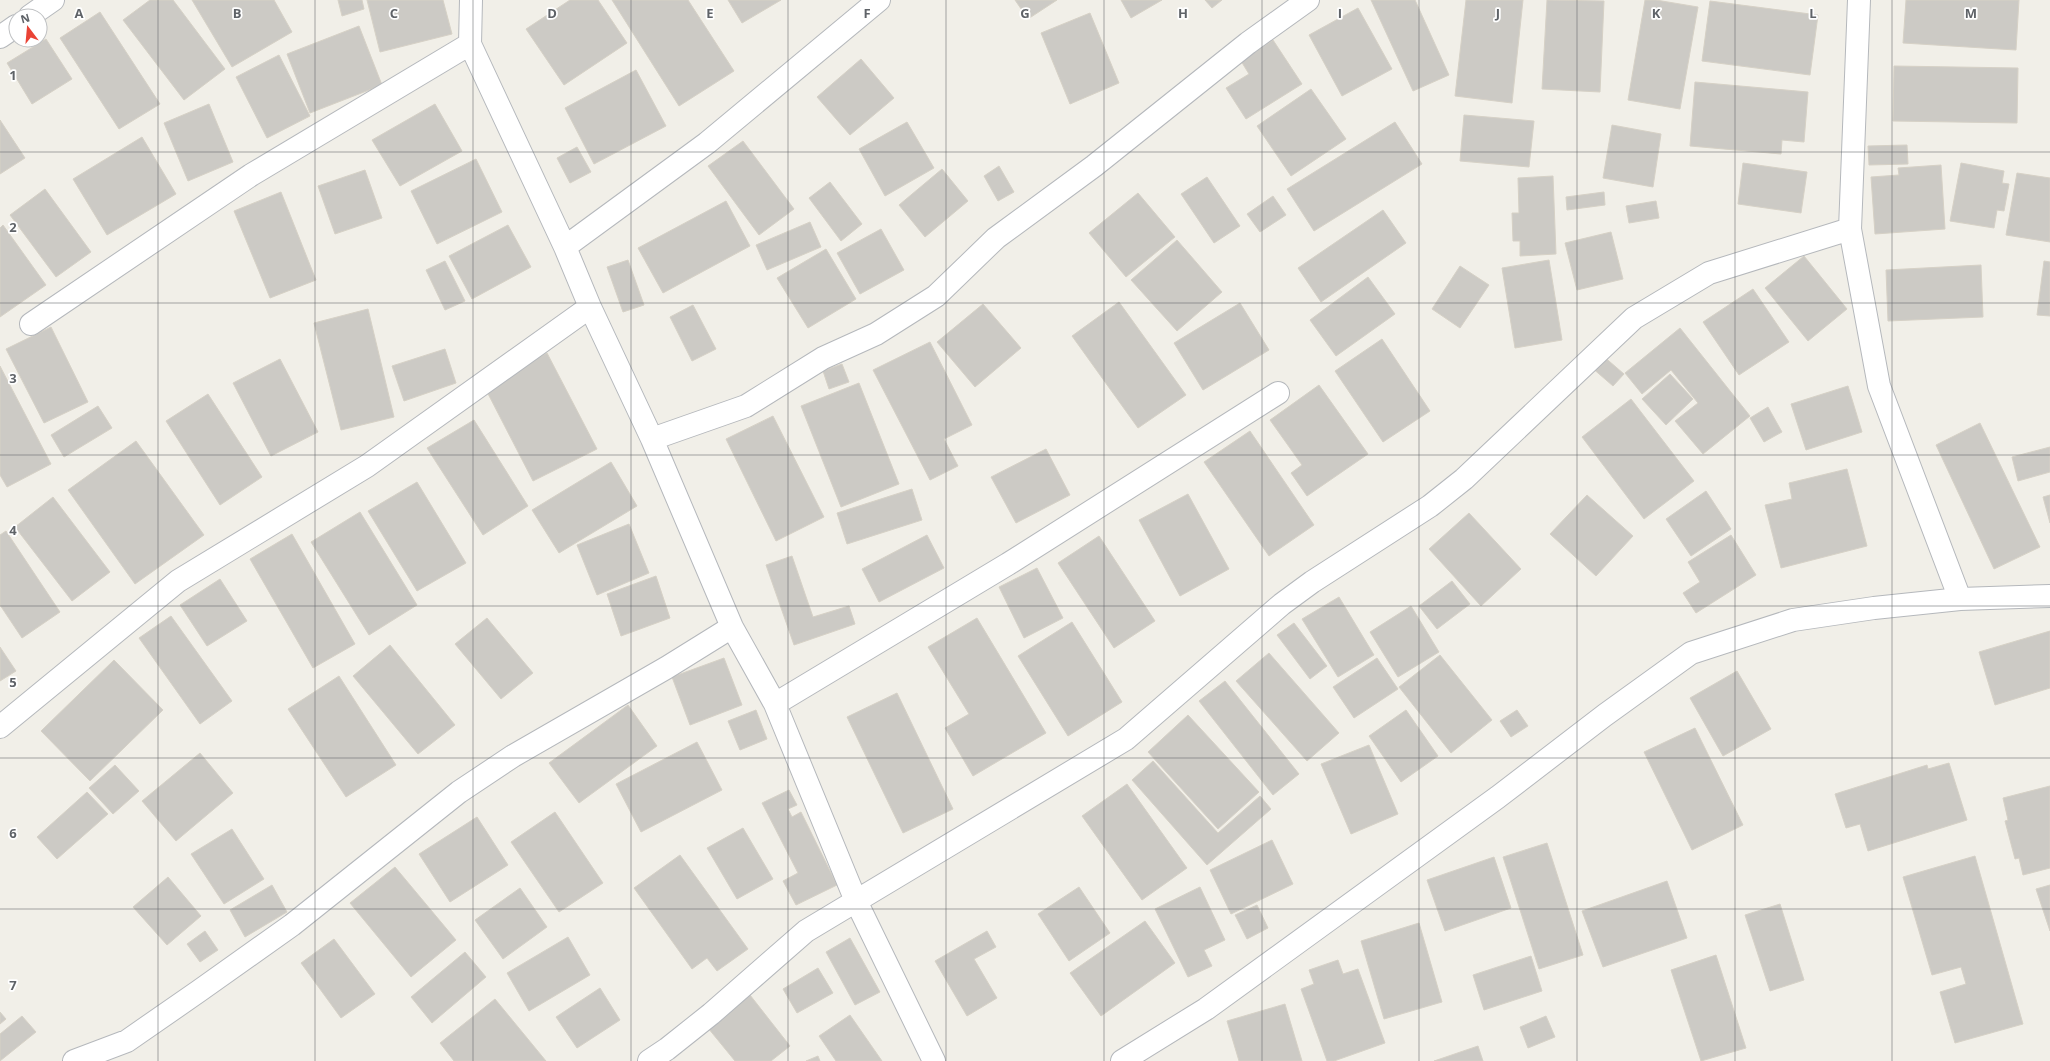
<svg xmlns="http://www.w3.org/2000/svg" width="2050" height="1061" font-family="'Open Sans',sans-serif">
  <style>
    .building { fill: #cccac5; stroke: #d6d1c6 }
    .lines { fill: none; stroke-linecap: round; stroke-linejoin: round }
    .street-casing { stroke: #b5b8bc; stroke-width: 24 }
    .street { stroke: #fff; stroke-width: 22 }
    .grid { fill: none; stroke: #5f6368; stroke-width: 1; stroke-opacity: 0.55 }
    .grid-label { font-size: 13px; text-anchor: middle; font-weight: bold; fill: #5f6368; stroke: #fff; stroke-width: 3.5; stroke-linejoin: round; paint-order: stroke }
  </style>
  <rect width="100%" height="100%" fill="#f1efe8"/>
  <path class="building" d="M150,0H173L225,69L184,100L123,20Z
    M192,0H274L292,32L232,67Z
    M338,0H362L364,9L342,16Z
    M367,0H443L452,34L380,52Z
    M570,0H598L627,43L564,85L526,29Z
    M612,0H688L734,71L679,106Z
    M728,0H781L742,23Z
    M1015,0H1057L1028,19Z
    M1121,0H1162L1131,18Z
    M1205,0H1222L1212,8Z
    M1371,0H1415L1449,75L1413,91Z
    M1466,0H1523L1512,103L1455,96Z
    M1547,0L1604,1L1600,92L1542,89Z
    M1645,0H1656L1698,7L1680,109L1628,100Z
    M1906,0H2019L2016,50L1903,43Z
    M1710,1L1818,15L1810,75L1702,61Z
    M1358,8L1392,69L1342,96L1309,35Z
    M100,12L160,104L119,129L60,38Z
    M1090,13L1119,83L1070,104L1041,33Z
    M359,26L382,85L310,113L287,54Z
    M46,39L72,79L32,104L7,63Z
    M1273,40L1302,84L1246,119L1226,88L1249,74L1241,61Z
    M279,55L310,116L267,138L236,77Z
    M861,59L894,98L850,135L817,97Z
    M1894,66L2018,68L2017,123L1893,121Z
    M636,70L666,126L594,164L565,108Z
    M1695,82L1808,92L1804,142L1782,140L1781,154L1690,146Z
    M1311,89L1346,139L1291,176L1257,126Z
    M209,104L233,162L188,181L164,123Z
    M435,104L462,151L400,186L372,140Z
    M1464,115L1534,121L1529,167L1460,161Z
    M0,120L25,158L0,174Z
    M907,122L934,168L885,196L859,149Z
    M1395,122L1422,164L1314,231L1287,189Z
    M1612,125L1661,134L1653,187L1603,178Z
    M142,137L176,194L107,235L73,179Z
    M743,141L794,209L759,235L708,166Z
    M1907,145L1908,164L1869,165L1868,146Z
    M577,147L591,172L570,183L557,158Z
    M476,159L502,212L437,244L411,191Z
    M1743,163L1807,172L1801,213L1738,204Z
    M1961,163L2004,171L2002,183L2009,184L2004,211L1997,210L1994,228L1950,221Z
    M1941,165L1945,229L1875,234L1871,177L1899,175L1898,168Z
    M999,166L1014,192L998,201L984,176Z
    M942,169L968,201L925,237L899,205Z
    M365,170L382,218L335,234L318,186Z
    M2017,173L2050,178V242L2006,235Z
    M1553,176L1556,254L1520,256V241H1513L1512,213H1519L1518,178Z
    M1207,177L1240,226L1214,243L1181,194Z
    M830,182L862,224L841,241L809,198Z
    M45,189L91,252L56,277L10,215Z
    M281,192L316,280L270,298L234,211Z
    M1604,192L1605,205L1567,210L1566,197Z
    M1138,193L1175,237L1126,277L1089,233Z
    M1273,196L1286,215L1260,232L1247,214Z
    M726,201L750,246L663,293L638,248Z
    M1656,201L1659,218L1629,223L1626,206Z
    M1383,210L1406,243L1321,302L1298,268Z
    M810,222L821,247L767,270L756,245Z
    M3,225L46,285L0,317V228Z
    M508,225L531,267L472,299L449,256Z
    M881,229L904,270L860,294L837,253Z
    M1611,232L1623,279L1577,290L1565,243Z
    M1177,240L1222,292L1177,331L1131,280Z
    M826,249L856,299L808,328L777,278Z
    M1804,256L1847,309L1808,341L1765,288Z
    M628,260L644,305L623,312L607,267Z
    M1549,260L1562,340L1515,348L1502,268Z
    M445,261L465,301L445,310L426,270Z
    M2044,261L2050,262V316L2037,315Z
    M1981,265L1983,317L1888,321L1886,270Z
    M1460,266L1489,285L1460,328L1432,309Z
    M1368,277L1395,314L1336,356L1310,320Z
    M1753,289L1789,342L1739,375L1703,322Z
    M1119,302L1186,395L1138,428L1072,336Z
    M1240,303L1269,350L1203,390L1174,343Z
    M983,304L1021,348L975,387L937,342Z
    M693,305L716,349L692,361L670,317Z
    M368,309L394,417L341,430L314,323Z
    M51,327L88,402L44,423L6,349Z
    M1680,328L1750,416L1703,454L1675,421L1698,403L1671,370L1642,394L1625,373Z
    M1382,339L1430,411L1383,442L1335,371Z
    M930,342L972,425L944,439L958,466L930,480L873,370Z
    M445,349L456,383L404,401L392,366Z
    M547,353L597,449L533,481L484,386Z
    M1602,355L1624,374L1613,386L1591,367Z
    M280,359L318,432L271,456L233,383Z
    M842,364L849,382L829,389L823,371Z
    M0,366L51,464L7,487L0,475Z
    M1670,374L1693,399L1666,425L1642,399Z
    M859,383L899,484L841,507L801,406Z
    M1319,385L1368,454L1307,496L1291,473L1302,465L1270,420Z
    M1848,386L1862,432L1806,450L1791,404Z
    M208,394L262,477L220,505L166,421Z
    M1631,399L1694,481L1644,519L1582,437Z
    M98,406L112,428L64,457L51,435Z
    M1768,407L1782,432L1764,442L1750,418Z
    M773,416L824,517L776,541L726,439Z
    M474,420L528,506L483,535L427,448Z
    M1980,423L2040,547L1994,569L1936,445Z
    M1250,431L1314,525L1269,556L1204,462Z
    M136,441L204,535L135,584L68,490Z
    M2050,447V472L2018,481L2012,457Z
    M1046,449L1070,495L1016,523L991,477Z
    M611,462L637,506L559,553L532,510Z
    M1847,469L1867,546L1781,568L1765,505L1792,499L1789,483Z
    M417,482L466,563L417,591L368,511Z
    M912,489L922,520L847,544L837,513Z
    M1706,491L1731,529L1691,556L1666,519Z
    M1188,494L1229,569L1180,596L1139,520Z
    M1587,495L1633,536L1596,576L1550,534Z
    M2050,495V523L2043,497Z
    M53,497L110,572L72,601L15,527Z
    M360,512L417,605L369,635L311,542Z
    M1469,513L1521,569L1481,606L1429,549Z
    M629,524L649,573L597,595L577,545Z
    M6,531L60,612L22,638L0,605V535Z
    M292,534L355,644L313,668L250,559Z
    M927,535L944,568L879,602L862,569Z
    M1731,535L1756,575L1696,613L1683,593L1700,582L1688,562Z
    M1099,536L1155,621L1114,648L1058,563Z
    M792,556L813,617L849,606L855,624L794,645L766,565Z
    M1037,568L1063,618L1024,638L999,587Z
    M656,576L670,618L621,636L607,594Z
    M220,579L247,621L207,646L180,605Z
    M1452,581L1470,604L1437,629L1419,606Z
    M1339,597L1374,655L1338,677L1302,619Z
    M1411,606L1439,652L1398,677L1370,632Z
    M171,616L232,701L200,724L139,638Z
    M487,618L533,673L501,699L455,644Z
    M977,618L1046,733L973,776L945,728L969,714L928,647Z
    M1072,622L1122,702L1068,736L1018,656Z
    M1294,623L1327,666L1310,679L1277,635Z
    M2050,631V688L1995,705L1979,652Z
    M390,645L455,725L418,754L353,676Z
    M0,647L16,671L0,681Z
    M1269,653L1339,733L1307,761L1236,681Z
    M1440,655L1492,720L1451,753L1399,687Z
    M724,658L742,705L690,725L672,677Z
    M1377,658L1398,689L1354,718L1333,687Z
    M114,660L163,710L90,781L41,731Z
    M1737,671L1771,729L1723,756L1690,698Z
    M339,676L396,765L346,797L288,709Z
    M1225,681L1299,774L1273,795L1199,701Z
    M897,693L953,809L903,833L847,717Z
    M628,705L657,746L579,803L549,763Z
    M756,710L767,739L740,750L728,721Z
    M1406,710L1438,756L1401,782L1369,736Z
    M1517,710L1528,726L1511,737L1500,721Z
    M1188,715L1259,792L1218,829L1148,752Z
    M1695,728L1743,825L1692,850L1644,752Z
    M697,742L722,790L641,832L616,784Z
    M1369,745L1398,814L1351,834L1321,764Z
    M200,753L233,793L176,841L142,801Z
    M1153,761L1218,833L1260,796L1271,809L1207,865L1132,780Z
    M1949,763L1967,820L1868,851L1860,824L1846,828L1835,794L1927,765L1928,769Z
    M115,765L139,791L113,814L89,788Z
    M1127,784L1187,868L1142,900L1082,816Z
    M2050,786V868L2023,875L2019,858L2015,859L2005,821L2008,820L2003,798Z
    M789,790L797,805L788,809L792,817L801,812L837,885L796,905L783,881L798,873L762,803Z
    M87,792L108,814L57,859L37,837Z
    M555,812L603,883L559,912L511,842Z
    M477,817L508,865L450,902L419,854Z
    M743,828L773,879L737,899L707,848Z
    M232,829L264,879L224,904L191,854Z
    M1272,840L1293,884L1231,914L1210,870Z
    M1547,843L1583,955L1539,969L1503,857Z
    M680,855L748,949L717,971L707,958L692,969L634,888Z
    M1975,856L2023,1024L1955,1043L1940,992L1966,984L1961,967L1932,975L1903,877Z
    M1494,857L1511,908L1445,931L1427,880Z
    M395,867L456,940L411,977L350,903Z
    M168,877L201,916L167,945L133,907Z
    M1667,881L1687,938L1603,967L1582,911Z
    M272,885L287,912L245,937L230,910Z
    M2050,885V931L2036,889Z
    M1079,887L1110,933L1069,961L1038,914Z
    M1200,887L1225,940L1204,950L1212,966L1188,977L1155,909Z
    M520,888L547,927L503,959L475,920Z
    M1780,904L1804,980L1770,991L1745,915Z
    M1257,905L1268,928L1247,939L1235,915Z
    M1145,921L1175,963L1101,1016L1070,973Z
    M1419,923L1442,1002L1384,1019L1361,941Z
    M205,931L218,950L200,962L187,944Z
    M987,931L996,947L974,959L997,998L967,1016L935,961Z
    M568,937L590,975L529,1011L507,973Z
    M850,938L880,992L855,1005L826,952Z
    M334,939L375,994L341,1018L301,963Z
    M465,952L486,977L432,1023L411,997Z
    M1716,955L1746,1048L1701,1061L1671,970Z
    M1531,956L1542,991L1484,1010L1473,975Z
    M1338,960L1343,974L1358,969L1385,1043L1334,1061H1327L1301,989L1314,984L1309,970Z
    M818,968L833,993L797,1013L783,989Z
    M600,988L620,1020L577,1048L556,1017Z
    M750,995L790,1046L771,1061H735L708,1028Z
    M495,999L546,1061H454L440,1043Z
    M1285,1004L1302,1061H1239L1227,1021Z
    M0,1012L6,1019L0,1024Z
    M850,1015L882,1061H836L819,1036Z
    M22,1016L36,1032L0,1061V1034Z
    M1546,1016L1555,1037L1528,1048L1520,1027Z
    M1478,1046L1483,1061H1434Z
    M818,1056L820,1061H806Z"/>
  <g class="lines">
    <defs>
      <path id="street" d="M471,0L470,44L565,247L590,307L652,439L732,627L775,704L856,901L934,1061
        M1859,0L1850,229L1879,386L1960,599
        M30,16L53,0
        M0,37L16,26
        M565,247L707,143L879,0
        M31,324L251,175L470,44
        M652,439L746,406L823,358L876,334L936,296L996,238L1094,166L1248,43L1308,0
        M775,704L1008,564L1278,393
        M0,727L178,581L367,466L590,307
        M74,1061L127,1041L199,991L292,925L459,792L513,756L666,668L732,627
        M649,1061L667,1049L711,1014L806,931L1126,739L1282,604L1312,582L1430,506L1464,479L1634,318L1709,273L1850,229
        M1122,1061L1206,1009L1498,797L1605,715L1691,653L1793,620L1874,608L1960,599L2050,596"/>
    </defs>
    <use href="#street" class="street-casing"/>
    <use href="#street" class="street"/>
  </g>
  <path class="grid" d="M158,0V1061M315,0V1061M473,0V1061M631,0V1061M788,0V1061M946,0V1061M1104,0V1061M1262,0V1061M1419,0V1061M1577,0V1061M1735,0V1061M1892,0V1061M0,152H2050M0,303H2050M0,455H2050M0,606H2050M0,758H2050M0,909H2050"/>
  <g class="grid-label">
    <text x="79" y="18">A</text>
    <text x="237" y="18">B</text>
    <text x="394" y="18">C</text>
    <text x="552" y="18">D</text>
    <text x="710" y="18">E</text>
    <text x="867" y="18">F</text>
    <text x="1025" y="18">G</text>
    <text x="1183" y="18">H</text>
    <text x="1340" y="18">I</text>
    <text x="1498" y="18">J</text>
    <text x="1656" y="18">K</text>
    <text x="1813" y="18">L</text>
    <text x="1971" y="18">M</text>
    <text x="13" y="80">1</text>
    <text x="13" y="232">2</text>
    <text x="13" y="383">3</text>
    <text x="13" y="535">4</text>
    <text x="13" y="687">5</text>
    <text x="13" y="838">6</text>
    <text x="13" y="990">7</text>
  </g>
  <g transform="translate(28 28) rotate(344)"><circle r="19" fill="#ffffff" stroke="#bfc1c3"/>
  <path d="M0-3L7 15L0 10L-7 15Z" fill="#ea4335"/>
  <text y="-6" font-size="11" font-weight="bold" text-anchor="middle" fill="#5f6368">N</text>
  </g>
</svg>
